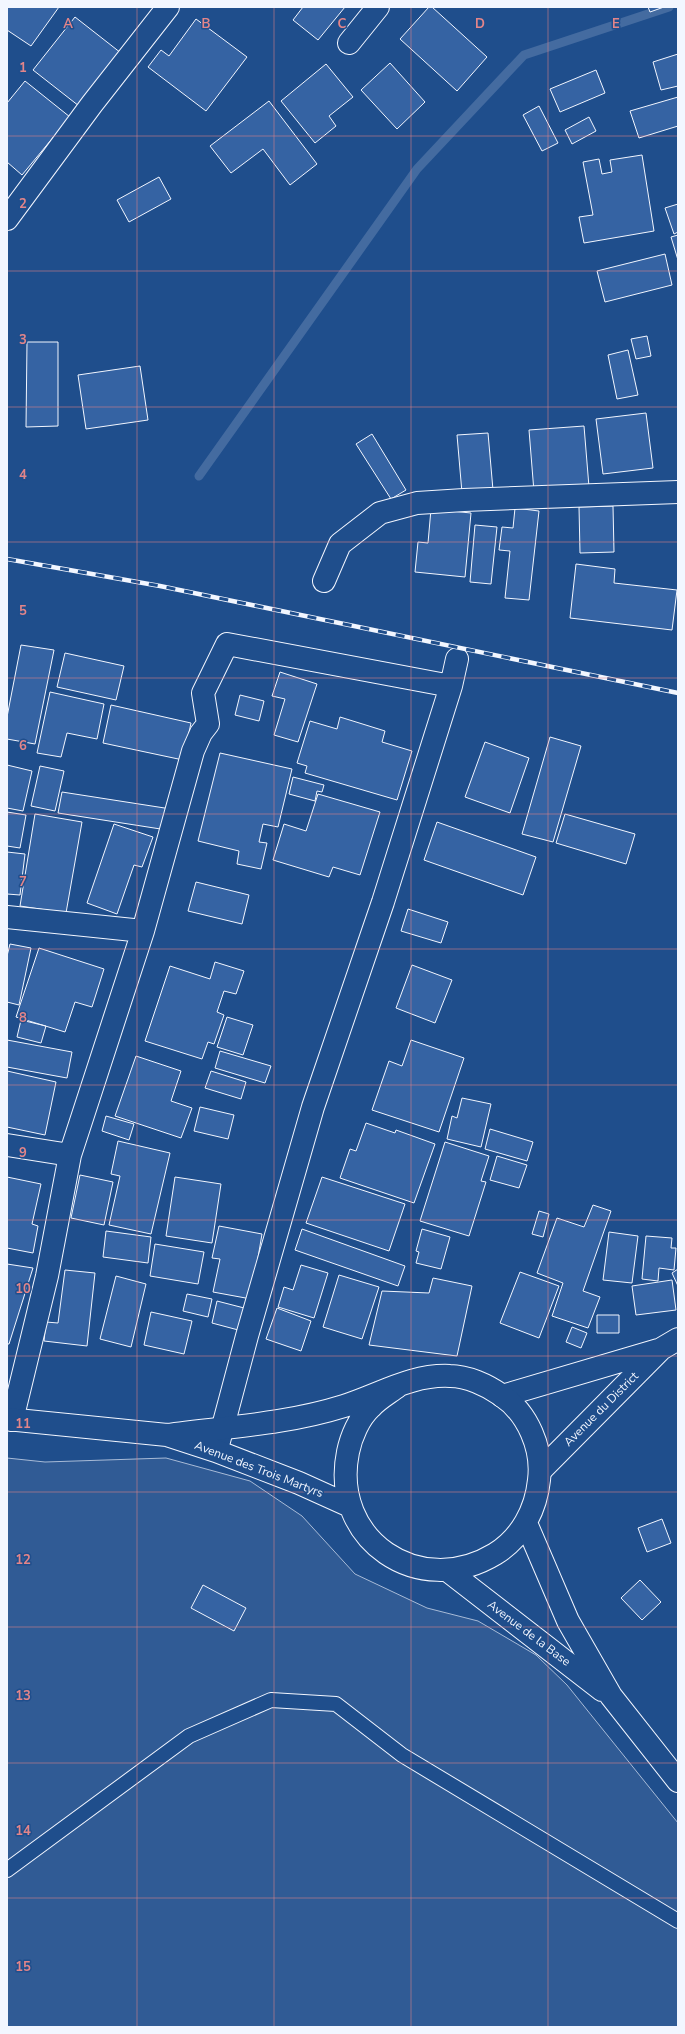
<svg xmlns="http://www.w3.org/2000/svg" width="685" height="2034" font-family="'Nunito Sans',sans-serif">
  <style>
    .green { fill: #305b95; stroke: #a8bbd7 }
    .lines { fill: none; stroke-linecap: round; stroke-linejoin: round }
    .stream { stroke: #446ba0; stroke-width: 9 }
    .building { fill: #3563a3; stroke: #f2f6ff }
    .service-casing { stroke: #f2f6ff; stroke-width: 16 }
    .minor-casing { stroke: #f2f6ff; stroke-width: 24 }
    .secondary-casing { stroke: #f2f6ff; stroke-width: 24 }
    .service { stroke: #1f4e8c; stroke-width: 14 }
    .minor { stroke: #1f4e8c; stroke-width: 22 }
    .secondary { stroke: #1f4e8c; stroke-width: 22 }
    .rail-casing { stroke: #f2f6ff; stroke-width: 4.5 }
    .rail { stroke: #1f4e8c; stroke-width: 3; stroke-dasharray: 9; stroke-linecap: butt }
    .grid { fill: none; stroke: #e38589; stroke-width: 1; stroke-opacity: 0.55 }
    .labels { text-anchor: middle; stroke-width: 3; stroke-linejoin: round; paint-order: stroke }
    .street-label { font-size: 12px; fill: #f2f6ff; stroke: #1f4e8c }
    .grid-label { font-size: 13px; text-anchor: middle; font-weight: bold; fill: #e38589; stroke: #1f4e8c; stroke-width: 3; stroke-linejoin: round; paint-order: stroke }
  </style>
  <rect width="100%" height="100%" fill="#1f4e8c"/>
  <path class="green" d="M7,1458L45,1462L166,1458L250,1481L302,1516L355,1574L427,1608L478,1621L536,1655L567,1685L678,1823V2027H7Z"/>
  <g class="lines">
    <path class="stream" d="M199,476L417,169L524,55L669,7"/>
  </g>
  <path class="building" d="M7,7H59L31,46L7,30Z
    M303,7H345L318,40L293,20Z
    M429,7H432L487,57L457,91L400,39Z
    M648,7H664L650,12Z
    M75,17L121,53L79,106L33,70Z
    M196,19L247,57L206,111L148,67L161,50L169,56Z
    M678,54V86L661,90L653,62Z
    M390,63L425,102L397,129L361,90Z
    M326,64L353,97L329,116L336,126L315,143L281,101Z
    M596,70L605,93L560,112L550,89Z
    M25,81L70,117L22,175L7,162V103Z
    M678,97V126L639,138L630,111Z
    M269,101L317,164L290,185L263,149L231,173L210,146Z
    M539,106L558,143L542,151L523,115Z
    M589,117L596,131L572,144L565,130Z
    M642,155L654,231L584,243L579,217L593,215L583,162L599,159L602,174L612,172L610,160Z
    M159,177L171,199L129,222L117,200Z
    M678,204V232L674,234L665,208Z
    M678,235V260L671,237Z
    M665,254L672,285L605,302L597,271Z
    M647,336L651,356L636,359L631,339Z
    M27,342H58V426L26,427Z
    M628,350L638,395L617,399L608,355Z
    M140,366L148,420L86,429L78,375Z
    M646,413L653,468L603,474L596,419Z
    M584,426L589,487L534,492L529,430Z
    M488,433L493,490L462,493L457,435Z
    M372,434L406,490L391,499L356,444Z
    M613,506L614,552L580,553L579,507Z
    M515,508L539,511L529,600L505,598L510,551L499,550L502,527L513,528Z
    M431,509L471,513L465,577L415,572L418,542L428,543Z
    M475,525L497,527L491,584L470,582Z
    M576,564L615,569L614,583L677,590L672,630L570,618Z
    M21,645L54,650L35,744L7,739V717Z
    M65,653L124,666L116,700L57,687Z
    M280,672L317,684L298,742L274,735L285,699L272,696Z
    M50,692L104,704L97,739L67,733L61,757L37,753Z
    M240,695L264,701L259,721L235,715Z
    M111,705L191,723L183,760L103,743Z
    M340,717L385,731L382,742L412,751L397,800L305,773L307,766L297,763L310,721L337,729Z
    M550,737L581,746L553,842L522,834Z
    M485,742L529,758L510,813L465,797Z
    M220,753L292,769L278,827L263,824L259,842L267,843L261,869L237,864L239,851L198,841Z
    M7,765L32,771L23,811L7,808Z
    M40,766L64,771L55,811L31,806Z
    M293,777L324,785L322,792L317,791L315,801L289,794Z
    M62,792L171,809L167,830L58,813Z
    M318,794L380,812L360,875L333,867L329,877L273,860L284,824L306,831Z
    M7,812L26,815L20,848L7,846Z
    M35,814L82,822L66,913L20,906Z
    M565,814L635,834L626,864L556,843Z
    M437,822L536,857L523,895L424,860Z
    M114,824L153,837L142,867L134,865L117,914L87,903Z
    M7,852L25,854L20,895L7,894Z
    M196,882L249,895L242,924L188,911Z
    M408,909L448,922L441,943L401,931Z
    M10,944L31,948L19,1005L7,1002V956Z
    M39,948L104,969L92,1007L75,1002L65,1032L16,1017Z
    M215,962L244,971L236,994L224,991L217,1012L224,1015L214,1044L208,1042L202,1059L145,1041L170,966L210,979Z
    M412,965L452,980L435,1023L396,1008Z
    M227,1017L253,1025L243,1055L217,1047Z
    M21,1020L46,1026L41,1043L17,1037Z
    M7,1040L72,1052L67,1078L7,1067Z
    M411,1040L464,1058L439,1132L372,1110L389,1061L402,1066Z
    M220,1051L271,1066L265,1083L215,1068Z
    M136,1056L181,1071L171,1101L192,1108L181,1138L115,1116Z
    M7,1071L56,1082L45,1135L7,1127Z
    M211,1071L246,1082L241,1099L205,1088Z
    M462,1098L491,1104L481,1147L447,1139L452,1116L457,1118Z
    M200,1107L234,1115L228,1139L194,1131Z
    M106,1116L134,1124L129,1140L102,1131Z
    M366,1123L395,1133L396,1130L435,1144L414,1203L340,1178L350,1149L356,1151Z
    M490,1129L533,1142L527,1161L485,1149Z
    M118,1141L170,1153L151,1234L109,1225L120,1176L111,1174Z
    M445,1142L489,1156L481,1181L486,1182L469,1236L420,1221Z
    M497,1156L527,1165L519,1188L490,1180Z
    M80,1175L113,1182L104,1225L71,1218Z
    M7,1177L41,1184L32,1224L38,1226L33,1253L7,1248Z
    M175,1177L221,1184L212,1243L166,1236Z
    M322,1177L405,1204L389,1251L306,1223Z
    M593,1205L611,1211L583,1291L600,1297L588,1328L552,1316L563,1283L537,1273L557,1218L584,1227Z
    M539,1211L549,1214L543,1237L532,1234Z
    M219,1226L262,1234L251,1299L213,1292L220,1259L212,1258Z
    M302,1229L405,1266L398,1286L295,1250Z
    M422,1229L450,1237L441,1269L416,1263L419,1252L416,1251Z
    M106,1231L151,1237L148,1263L103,1257Z
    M609,1232L638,1236L632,1283L603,1280Z
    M646,1236L672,1238L671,1248H676L674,1270L659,1268L658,1281L642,1279Z
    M155,1244L204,1252L198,1284L150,1276Z
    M7,1264L33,1268L9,1344H7Z
    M301,1265L328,1273L314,1318L278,1307L284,1287L293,1290Z
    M678,1269V1286L672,1273Z
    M65,1270L95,1273L87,1346L44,1341L46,1322L58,1323Z
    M520,1272L559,1286L539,1338L500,1323Z
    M339,1275L379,1287L362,1339L323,1327Z
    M116,1276L146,1284L131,1347L100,1339Z
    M433,1278L472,1286L457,1356L369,1345L382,1291L429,1293Z
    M672,1280L676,1310L636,1315L632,1286Z
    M187,1294L212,1299L208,1317L183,1311Z
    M217,1301L248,1309L242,1331L212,1323Z
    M277,1308L311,1321L301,1351L266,1339Z
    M151,1312L192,1321L184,1354L144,1345Z
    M597,1315H619V1333H597Z
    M572,1327L587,1333L581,1348L566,1342Z
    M662,1519L671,1543L647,1552L638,1528Z
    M640,1580L661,1602L642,1620L621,1598Z
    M203,1585L246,1608L234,1631L191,1608Z"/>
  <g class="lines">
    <defs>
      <path id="service" d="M7,1870L189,1736L271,1700L336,1704L402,1755L678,1921"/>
      <path id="minor" d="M349,43L378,7
        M7,219L92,104L168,7
        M324,581L340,544L380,513L417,503L464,500L678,492
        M7,917L143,931
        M7,1145L70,1155
        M502,1396L658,1350
        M12,1420L47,1276L70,1155L143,931L193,751L201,733L208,724L203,693L227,644L451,686L457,659
        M218,1445L247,1336L313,1107L383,902L451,686
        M541,1470L661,1349L678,1339"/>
      <path id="secondary" d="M7,1419L167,1435L216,1451L299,1483L350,1506
        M167,1435C226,1427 287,1424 344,1406C379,1395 412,1374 450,1376C467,1376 487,1385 501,1395C528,1413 543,1449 539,1480C536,1510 521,1538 495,1554C419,1600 330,1540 348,1452C351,1437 359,1418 371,1407C378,1399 389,1393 398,1386
        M526,1523L568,1621L611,1696L678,1781
        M447,1570L602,1690"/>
    </defs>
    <use href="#service" class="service-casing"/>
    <use href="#minor" class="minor-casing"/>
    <use href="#secondary" class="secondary-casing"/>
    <use href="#service" class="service"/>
    <use href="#minor" class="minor"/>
    <use href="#secondary" class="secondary"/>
    <defs>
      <path id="rail" d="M7,559L160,586L678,693"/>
    </defs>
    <use href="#rail" class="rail-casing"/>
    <use href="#rail" class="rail"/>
  </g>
  <path class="grid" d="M137,7V2027M274,7V2027M411,7V2027M548,7V2027M7,136H678M7,271H678M7,407H678M7,542H678M7,678H678M7,814H678M7,949H678M7,1085H678M7,1220H678M7,1356H678M7,1492H678M7,1627H678M7,1763H678M7,1898H678"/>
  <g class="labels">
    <g class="street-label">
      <text transform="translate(601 1409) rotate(-45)" y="4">Avenue du District</text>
      <text transform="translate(259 1469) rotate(21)" y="4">Avenue des Trois Martyrs</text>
      <text transform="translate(529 1633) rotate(37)" y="4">Avenue de la Base</text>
    </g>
  </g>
  <g class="grid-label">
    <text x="68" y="28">A</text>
    <text x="206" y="28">B</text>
    <text x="342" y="28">C</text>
    <text x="480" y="28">D</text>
    <text x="616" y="28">E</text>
    <text x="23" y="72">1</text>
    <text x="23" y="208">2</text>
    <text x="23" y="344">3</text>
    <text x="23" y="479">4</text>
    <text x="23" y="615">5</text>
    <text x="23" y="750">6</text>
    <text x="23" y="886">7</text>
    <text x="23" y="1022">8</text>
    <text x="23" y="1157">9</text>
    <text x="23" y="1293">10</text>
    <text x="23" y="1428">11</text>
    <text x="23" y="1564">12</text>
    <text x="23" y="1700">13</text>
    <text x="23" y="1835">14</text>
    <text x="23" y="1971">15</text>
  </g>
  <rect width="685" height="2034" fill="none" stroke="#f2f6ff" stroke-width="16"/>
</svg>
